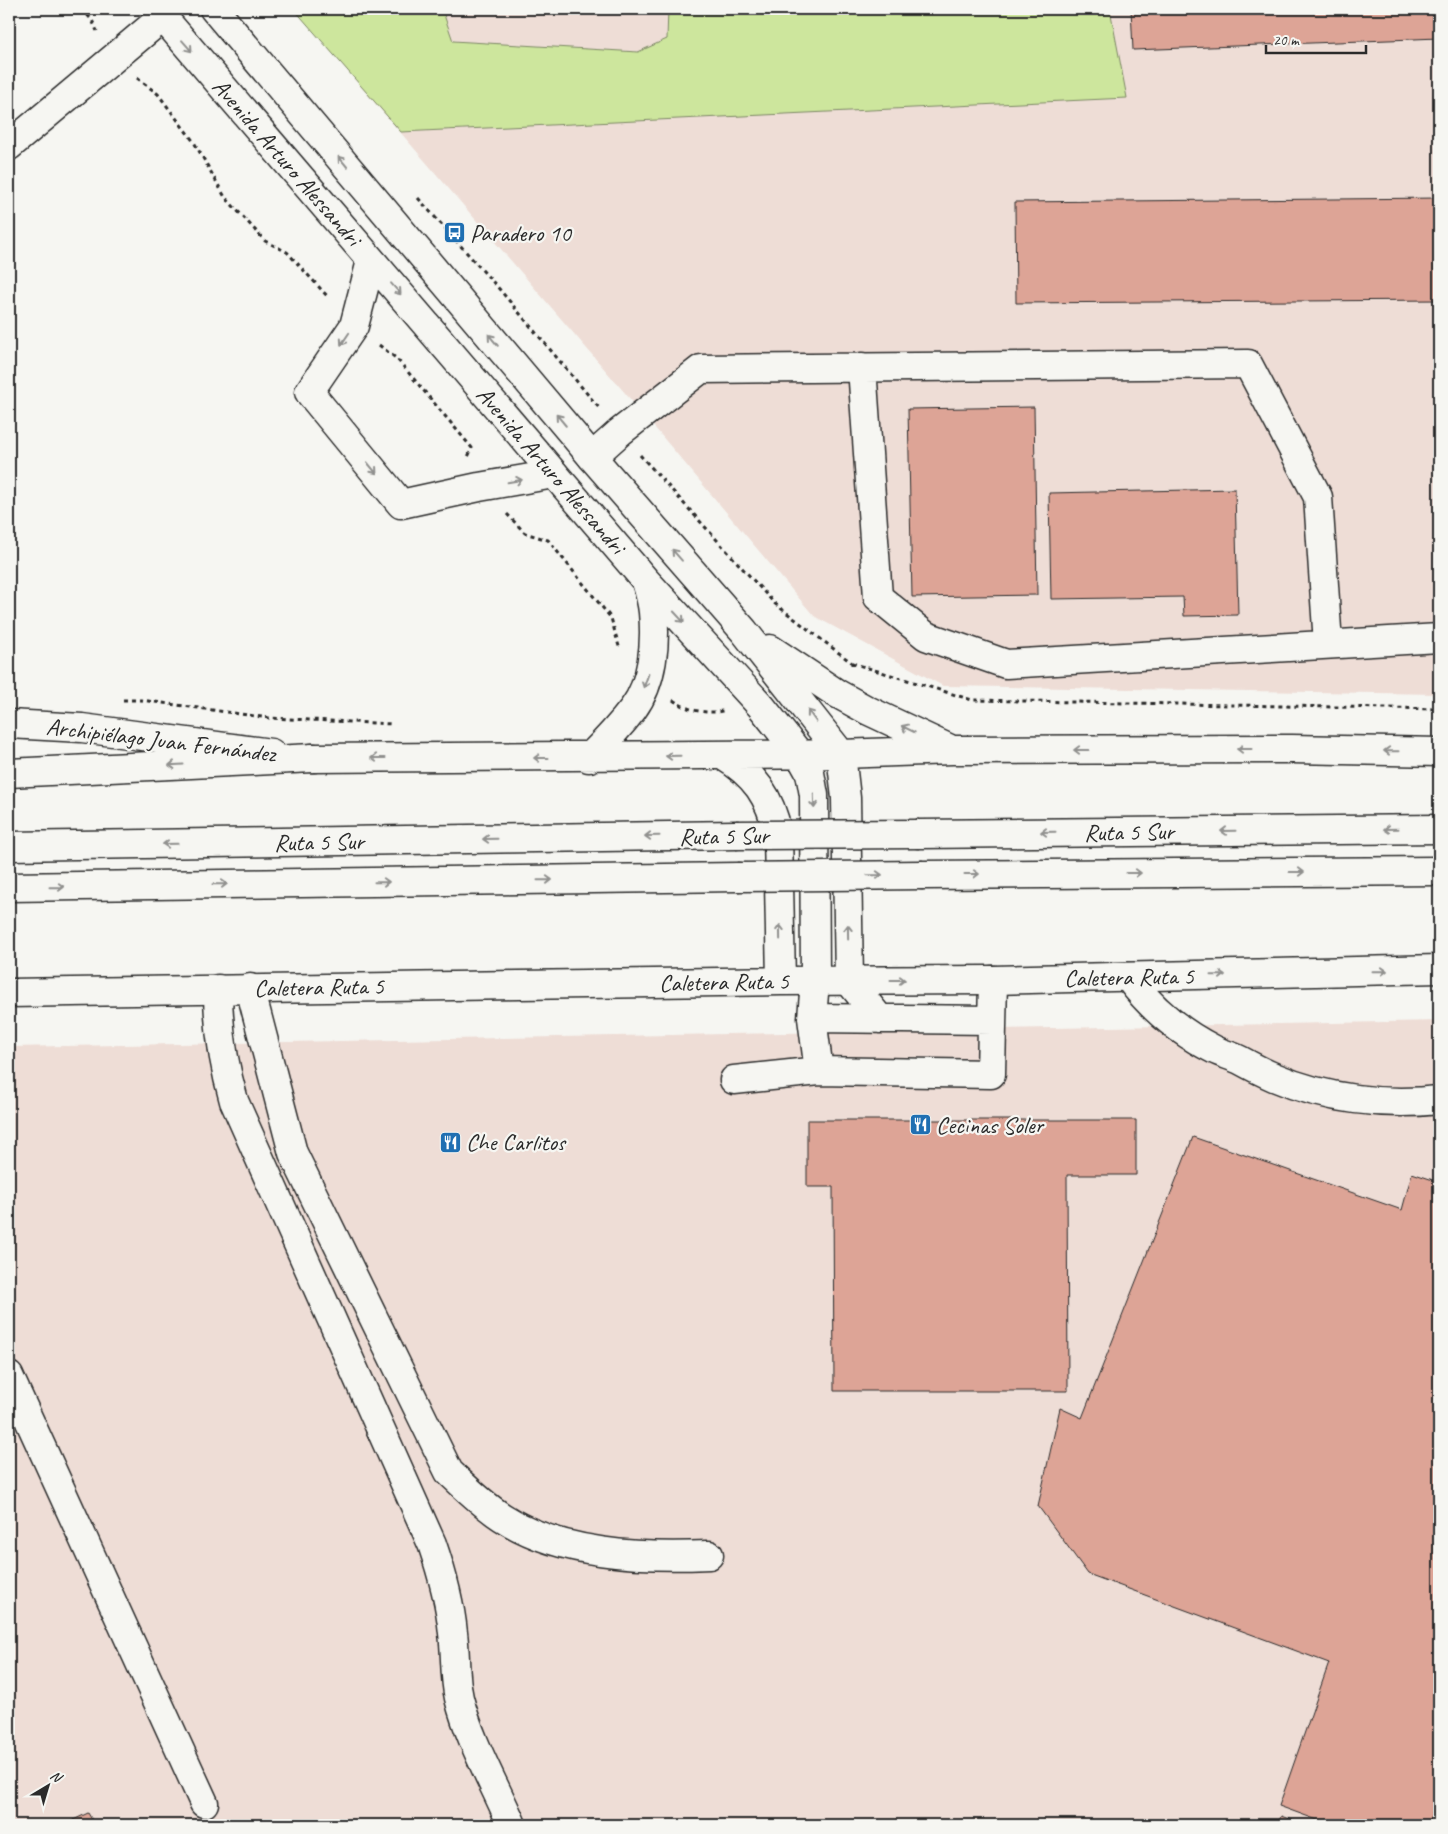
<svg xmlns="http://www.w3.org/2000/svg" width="1448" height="1834" font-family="Caveat,sans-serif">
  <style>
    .built { fill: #eeddd6 }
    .green { fill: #cde69d; stroke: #7c8864 }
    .building { fill: #dda496; stroke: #2b2b2b }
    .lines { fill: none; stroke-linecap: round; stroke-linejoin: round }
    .minor-casing { stroke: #2b2b2b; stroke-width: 31 }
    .major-casing { stroke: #2b2b2b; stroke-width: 31 }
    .highway-casing { stroke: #2b2b2b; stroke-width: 31 }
    .path { stroke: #2b2b2b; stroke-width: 3; stroke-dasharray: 4 4; stroke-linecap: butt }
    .minor { stroke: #f6f6f2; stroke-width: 28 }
    .major { stroke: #f6f6f2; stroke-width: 28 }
    .highway { stroke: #f6f6f2; stroke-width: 28 }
    .highway-bridge-casing { stroke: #2b2b2b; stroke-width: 31; stroke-linecap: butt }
    .highway-bridge { stroke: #f6f6f2; stroke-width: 28 }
    .oneway { stroke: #90908e }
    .labels { text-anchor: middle; stroke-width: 4.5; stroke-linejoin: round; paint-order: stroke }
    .street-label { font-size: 24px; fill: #2b2b2b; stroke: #f6f6f2 }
    .poi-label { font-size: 24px; fill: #2b2b2b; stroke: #f6f6f2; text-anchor: start }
  </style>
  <rect width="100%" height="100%" fill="#f6f6f2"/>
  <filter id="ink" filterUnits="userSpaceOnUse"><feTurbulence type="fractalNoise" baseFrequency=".02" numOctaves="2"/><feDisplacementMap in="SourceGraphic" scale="10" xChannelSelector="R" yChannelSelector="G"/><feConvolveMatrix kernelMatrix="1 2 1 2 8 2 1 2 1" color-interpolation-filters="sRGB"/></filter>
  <g filter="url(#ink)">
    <path class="built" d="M294,9H1439V694L943,686L814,616L644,415Z
      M1439,1021V1825H9V1047Z"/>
    <path class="green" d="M294,9H442L453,41L638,52L667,39L668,9H1110L1127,98L401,132Z"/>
    <path class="building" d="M1131,9H1439V38L1133,50Z
      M1439,198V300L1016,303L1015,202Z
      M1034,407L1037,595L912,597L908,409Z
      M1235,489L1238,615L1184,616L1183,597L1051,599L1049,493Z
      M807,1120H1136V1175H1067L1068,1391H834L833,1187H807Z
      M1193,1137L1402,1210L1412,1173L1439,1182V1795L1428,1825H1331L1279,1806L1329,1663L1088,1574L1038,1506L1060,1408L1082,1418Z
      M88,1813L95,1825H63Z
      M1281,1816L1305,1825H1277Z"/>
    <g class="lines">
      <defs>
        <path id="minor" d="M9,146L163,17
          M371,261L354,326L309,392L401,504L479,487L554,474
          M862,367L878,597L926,636L1006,664L1439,638
          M592,457L620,432L701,369L1248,364L1318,497L1328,644
          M9,724L82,728L271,753
          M1128,977C1150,1007 1181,1033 1215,1050C1223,1054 1232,1056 1240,1060C1251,1066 1262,1072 1274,1077C1325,1099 1385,1106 1439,1100
          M815,981L812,1018L819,1071L991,1074L993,980
          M849,981L880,1019
          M250,988L293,1153L449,1472C466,1488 482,1504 502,1517C560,1555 642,1558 709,1555
          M218,989C218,1028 223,1063 234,1101L432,1544C442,1573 450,1602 453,1633C456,1655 454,1676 459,1698C470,1742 494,1783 512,1825
          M812,1018L992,1020
          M734,1080L819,1071
          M9,1376L204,1803"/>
        <path id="major" d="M156,9L646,581L761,706L800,755L810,773L814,795L815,981
          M214,9L592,457L744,631L841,754L846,798L849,981
          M770,649L836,693L867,710L948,748
          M722,755C755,775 770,796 778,834L781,981
          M313,758L841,754L952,750L1292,749L1439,752
          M589,758C605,742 620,726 633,709C653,682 656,643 653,612C652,602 649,591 646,581
          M9,993L781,981L993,980L1439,969"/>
        <path id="highway" d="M9,773L313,758
          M919,834L1439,829
          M9,846L736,835
          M923,875L1439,871
          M9,887L738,877"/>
      </defs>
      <use href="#minor" class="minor-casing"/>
      <use href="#major" class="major-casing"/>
      <use href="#highway" class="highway-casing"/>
      <path class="path" d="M82,9L92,20L97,31
        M137,78L158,94L194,142L225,197L265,241L287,252L329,298
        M418,198L500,290L600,409
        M379,345L397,359L472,448L468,457
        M640,455L774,603L852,663V666
        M507,514L525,533L548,540L611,618L620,650
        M852,663L972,700L1439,709
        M123,700H141L269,718L393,724
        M673,700C688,711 706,714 723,711"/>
      <use href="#minor" class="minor"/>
      <use href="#major" class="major"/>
      <use href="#highway" class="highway"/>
      <defs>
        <path id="highway-bridge" d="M736,835L919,834
          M738,877L923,875"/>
      </defs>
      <use href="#highway-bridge" class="highway-bridge-casing"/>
      <use href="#highway-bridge" class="highway-bridge"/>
    </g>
    <defs><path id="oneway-shaft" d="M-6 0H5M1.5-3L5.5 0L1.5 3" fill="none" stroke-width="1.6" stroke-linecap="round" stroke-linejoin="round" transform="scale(1.25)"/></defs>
    <g class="oneway">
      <use href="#oneway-shaft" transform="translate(187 46) rotate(49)"/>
      <use href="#oneway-shaft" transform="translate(343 162) rotate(-130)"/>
      <use href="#oneway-shaft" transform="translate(396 289) rotate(49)"/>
      <use href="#oneway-shaft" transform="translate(345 339) rotate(124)"/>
      <use href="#oneway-shaft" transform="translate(493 340) rotate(-130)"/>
      <use href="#oneway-shaft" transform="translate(561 420) rotate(-130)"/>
      <use href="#oneway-shaft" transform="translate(372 468) rotate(50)"/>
      <use href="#oneway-shaft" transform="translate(515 481) rotate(-10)"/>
      <use href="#oneway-shaft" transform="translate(677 555) rotate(-131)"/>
      <use href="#oneway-shaft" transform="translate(679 617) rotate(47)"/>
      <use href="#oneway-shaft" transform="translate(646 681) rotate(109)"/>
      <use href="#oneway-shaft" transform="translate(812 716) rotate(-126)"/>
      <use href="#oneway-shaft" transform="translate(908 729) rotate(-154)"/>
      <use href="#oneway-shaft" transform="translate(1244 749) rotate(180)"/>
      <use href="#oneway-shaft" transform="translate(1081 750) rotate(180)"/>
      <use href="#oneway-shaft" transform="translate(1391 751) rotate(-179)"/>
      <use href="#oneway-shaft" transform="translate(673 756) rotate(179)"/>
      <use href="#oneway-shaft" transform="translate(378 758) rotate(180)"/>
      <use href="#oneway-shaft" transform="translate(541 758) rotate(180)"/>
      <use href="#oneway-shaft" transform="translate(176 765) rotate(177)"/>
      <use href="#oneway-shaft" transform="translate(814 801) rotate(88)"/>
      <use href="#oneway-shaft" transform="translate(1391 829) rotate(179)"/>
      <use href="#oneway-shaft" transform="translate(1228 831) rotate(179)"/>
      <use href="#oneway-shaft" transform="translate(1048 832) rotate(179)"/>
      <use href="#oneway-shaft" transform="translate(652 836) rotate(179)"/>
      <use href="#oneway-shaft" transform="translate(490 839) rotate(179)"/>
      <use href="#oneway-shaft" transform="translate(170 844) rotate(179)"/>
      <use href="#oneway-shaft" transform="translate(1297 872)"/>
      <use href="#oneway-shaft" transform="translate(1134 873)"/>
      <use href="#oneway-shaft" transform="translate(972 874)"/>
      <use href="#oneway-shaft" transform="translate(875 875) rotate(-1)"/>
      <use href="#oneway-shaft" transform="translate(545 880) rotate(-1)"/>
      <use href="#oneway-shaft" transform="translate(382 882) rotate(-1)"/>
      <use href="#oneway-shaft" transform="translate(220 884) rotate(-1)"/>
      <use href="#oneway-shaft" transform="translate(57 887) rotate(-1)"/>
      <use href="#oneway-shaft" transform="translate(780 932) rotate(-91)"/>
      <use href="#oneway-shaft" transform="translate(848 932) rotate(-91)"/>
      <use href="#oneway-shaft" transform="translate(1380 971) rotate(-1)"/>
      <use href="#oneway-shaft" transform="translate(1218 975) rotate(-1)"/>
      <use href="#oneway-shaft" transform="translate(898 980)"/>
    </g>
  </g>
  <defs>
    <symbol id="bus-square" viewBox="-11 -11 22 22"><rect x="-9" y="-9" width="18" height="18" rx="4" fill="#1f6fb2" stroke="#f6f6f2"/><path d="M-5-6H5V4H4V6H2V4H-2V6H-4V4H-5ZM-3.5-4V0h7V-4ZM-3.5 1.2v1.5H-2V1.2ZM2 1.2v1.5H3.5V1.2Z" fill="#fff"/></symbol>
    <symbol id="restaurant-square" viewBox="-11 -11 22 22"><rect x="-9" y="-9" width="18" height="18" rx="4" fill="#1f6fb2" stroke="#f6f6f2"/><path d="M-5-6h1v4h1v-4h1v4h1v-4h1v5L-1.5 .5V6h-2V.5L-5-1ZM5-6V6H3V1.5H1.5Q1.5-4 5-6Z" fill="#fff"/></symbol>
  </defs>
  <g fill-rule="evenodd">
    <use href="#bus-square" x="442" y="220" width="25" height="25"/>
    <use href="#restaurant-square" x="908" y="1112" width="25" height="25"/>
    <use href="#restaurant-square" x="438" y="1130" width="25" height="25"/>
  </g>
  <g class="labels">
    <g class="street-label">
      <text transform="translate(287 162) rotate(49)" y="8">Avenida Arturo Alessandri</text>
      <text transform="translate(551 470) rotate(49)" y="8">Avenida Arturo Alessandri</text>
      <text transform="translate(161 740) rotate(7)" y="8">Archipiélago Juan Fernández</text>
      <text transform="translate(1129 832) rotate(-1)" y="8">Ruta 5 Sur</text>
      <text transform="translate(724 836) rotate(-1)" y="8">Ruta 5 Sur</text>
      <text transform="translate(319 842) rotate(-1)" y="8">Ruta 5 Sur</text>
      <text transform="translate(1129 977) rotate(-1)" y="8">Caletera Ruta 5</text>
      <text transform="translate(724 982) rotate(-1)" y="8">Caletera Ruta 5</text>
      <text transform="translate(319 987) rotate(-1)" y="8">Caletera Ruta 5</text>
    </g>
    <g class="poi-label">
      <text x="470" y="241">Paradero 10</text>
      <text x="936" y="1133">Cecinas Soler</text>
      <text x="466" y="1150">Che Carlitos</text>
    </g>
  </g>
  <rect width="1448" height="1834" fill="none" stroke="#f6f6f2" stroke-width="30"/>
  <rect x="15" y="15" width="1418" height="1804" fill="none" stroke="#2b2b2b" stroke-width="2" filter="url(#ink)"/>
  <g transform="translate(48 1786) rotate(38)" stroke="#f6f6f2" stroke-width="4" paint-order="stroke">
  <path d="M0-4L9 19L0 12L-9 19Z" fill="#2b2b2b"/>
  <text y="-8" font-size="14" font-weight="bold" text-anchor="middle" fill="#2b2b2b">N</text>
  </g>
  <path d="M1266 45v8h100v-8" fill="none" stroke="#2b2b2b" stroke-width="2.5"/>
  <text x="1273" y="45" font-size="15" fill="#2b2b2b" stroke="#f6f6f2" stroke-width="4" paint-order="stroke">20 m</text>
</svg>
